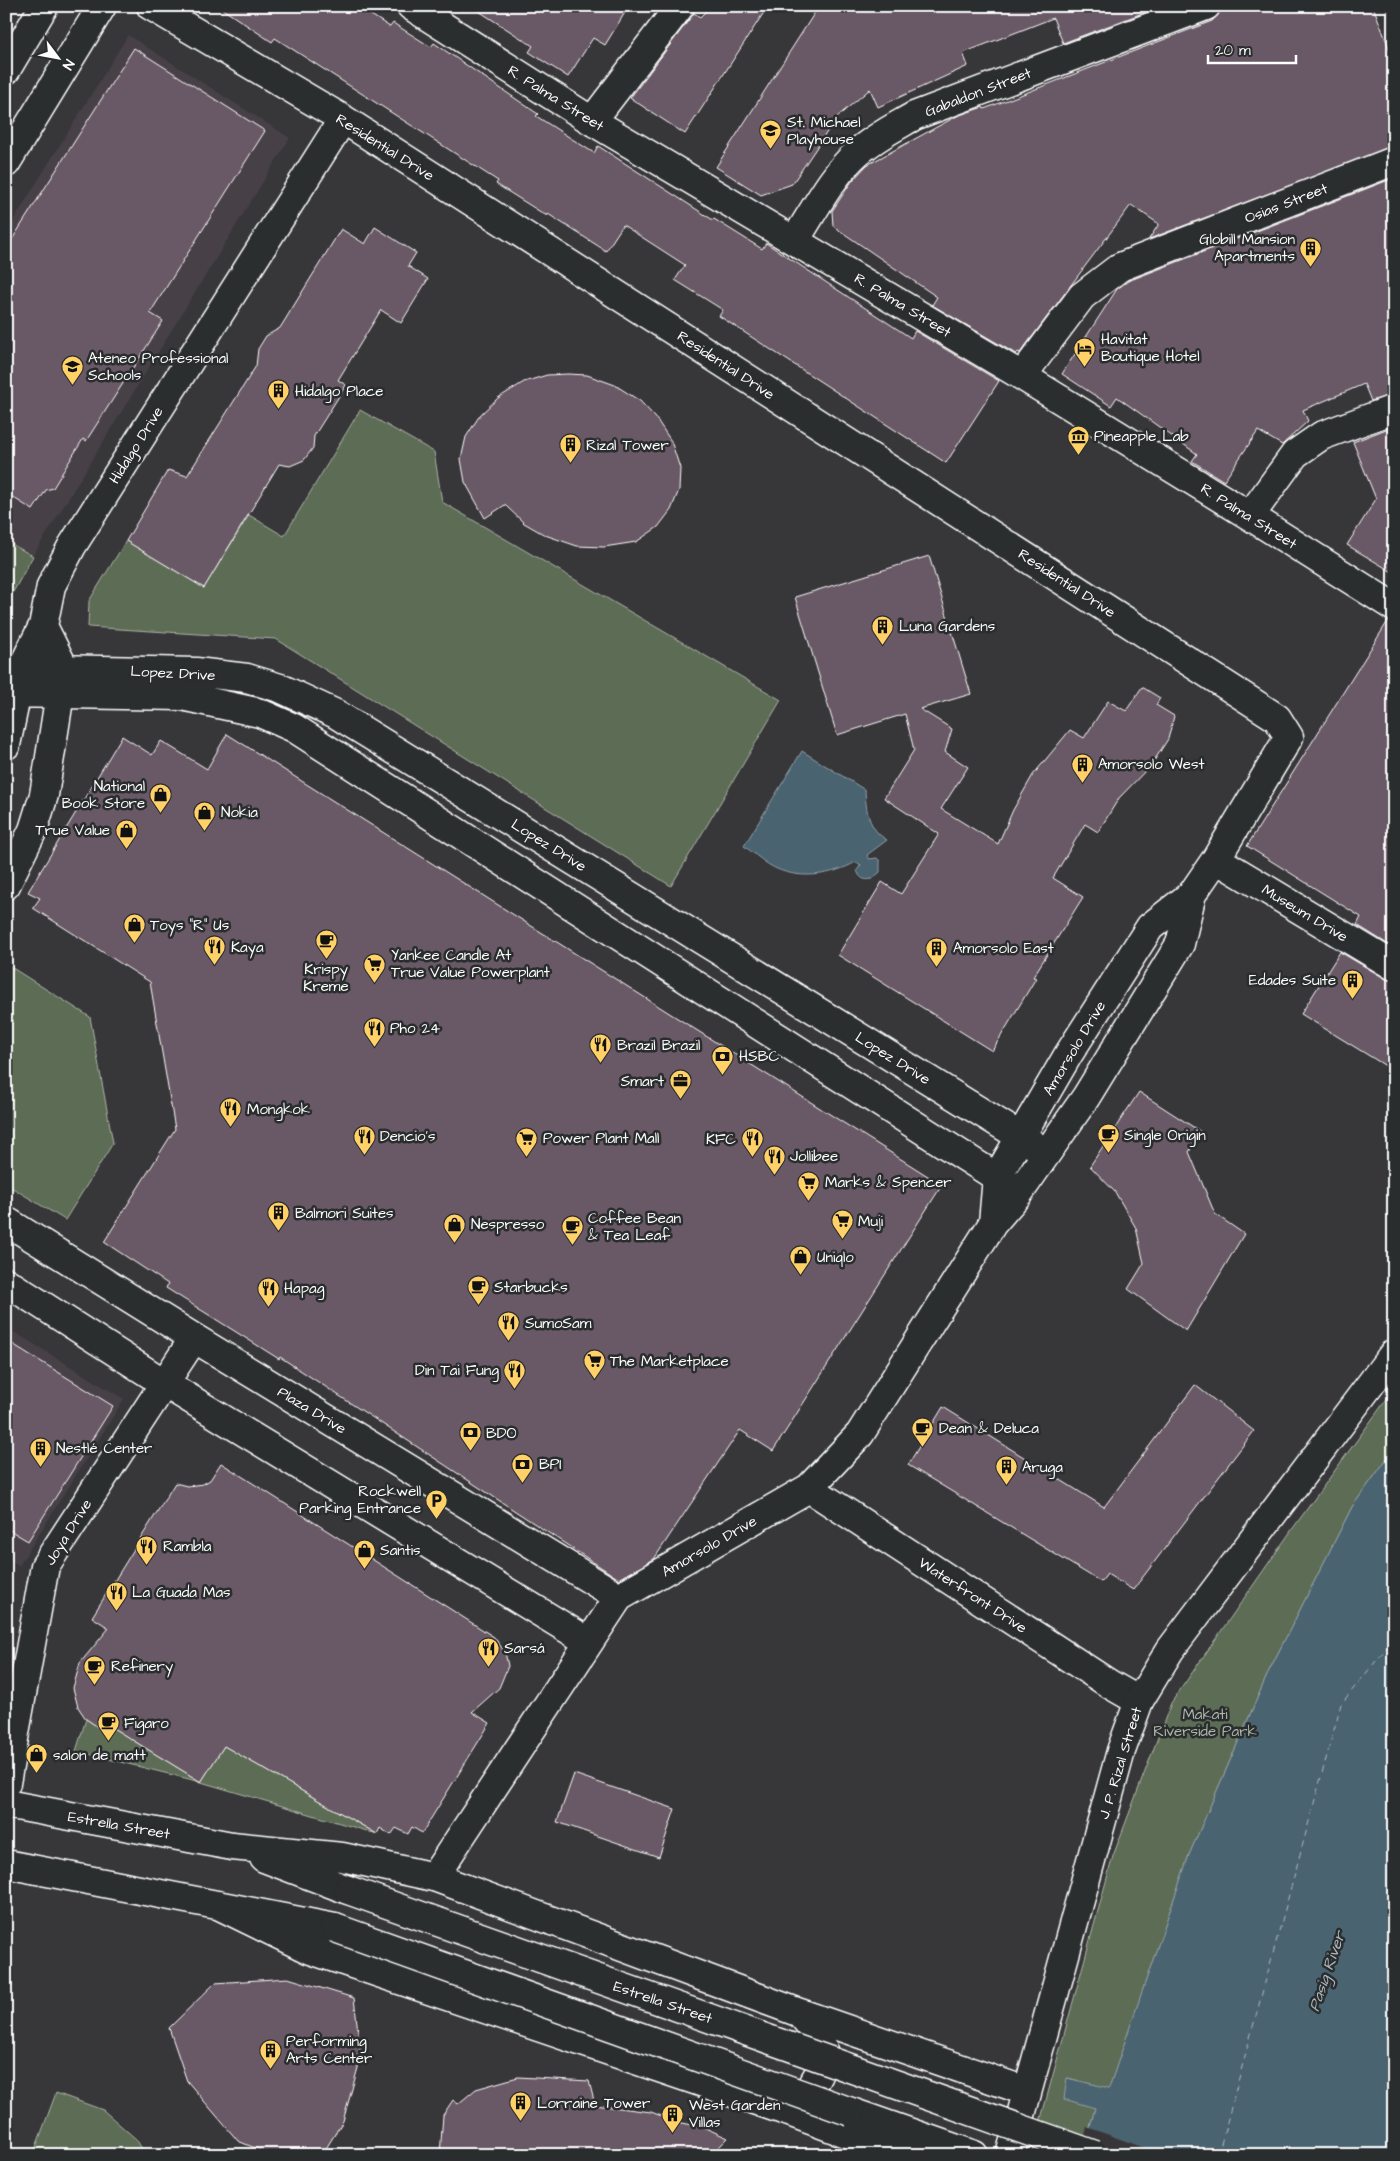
<svg xmlns="http://www.w3.org/2000/svg" width="1400" height="2161" font-family="'Architects Daughter',sans-serif">
  <style>
    .built { fill: #464046 }
    .green { fill: #5d6c54; stroke: #aeb6aa }
    .water { fill: #4a636f; stroke: #92a1a9 }
    .pier { fill: #373639 }
    .lines { fill: none; stroke-linecap: round; stroke-linejoin: round }
    .ferry { stroke: #aeb9be; stroke-width: 1; stroke-dasharray: 6 5; stroke-linecap: butt }
    .building { fill: #695965; stroke: #fff }
    .street-casing { stroke: #fff; stroke-width: 31 }
    .secondary-casing { stroke: #fff; stroke-width: 31 }
    .street { stroke: #2a2d2e; stroke-width: 28 }
    .secondary { stroke: #2a2d2e; stroke-width: 28 }
    .secondary-bridge-casing { stroke: #fff; stroke-width: 31; stroke-linecap: butt }
    .secondary-bridge { stroke: #2a2d2e; stroke-width: 28 }
    .labels { text-anchor: middle; stroke-width: 5; stroke-linejoin: round; paint-order: stroke }
    .street-label { font-size: 15px; fill: #fff; stroke: #2a2d2e }
    .poi-label { font-size: 15px; fill: #fff; stroke: #2a2d2e; text-anchor: start }
    .park-label { font-size: 15px; fill: #aeb6aa; stroke: #2a2d2e }
    .water-label { font-size: 16px; font-style: italic; fill: #aeb9be; stroke: #2a2d2e }
  </style>
  <rect width="100%" height="100%" fill="#373639"/>
  <filter id="ink" filterUnits="userSpaceOnUse"><feTurbulence type="fractalNoise" baseFrequency=".02" numOctaves="2"/><feDisplacementMap in="SourceGraphic" scale="10" xChannelSelector="R" yChannelSelector="G"/><feConvolveMatrix kernelMatrix="1 2 1 2 8 2 1 2 1" color-interpolation-filters="sRGB"/></filter>
  <g filter="url(#ink)">
    <path class="built" d="M128,35L290,138L33,556L6,541V232Z
      M6,1327L124,1399L19,1566L6,1558Z"/>
    <path class="green" d="M360,410L434,452L442,502L781,700L671,886L276,639L88,627L89,601L126,541L204,588L249,515L284,536Z
      M6,541L33,556L6,605Z
      M6,964L90,1017L113,1143L65,1220L6,1184Z
      M1394,1389V1449L1352,1507L1269,1671L1189,1855L1109,2089L1068,2078L1095,2108L1083,2155H1031L1113,1856L1171,1703L1291,1531Z
      M86,1719L101,1729L103,1722L201,1782L224,1746L377,1834L201,1782L76,1751Z
      M56,2093L103,2110L136,2139L146,2155H33Z"/>
    <path class="water" d="M802,751L865,790C866,810 868,829 887,840L867,855L869,859L877,858L880,861V872L872,879C864,881 859,878 857,870L861,865L856,862C832,875 803,880 777,869C765,864 754,853 744,846Z
      M1394,1449V2155H1083L1095,2108L1064,2099L1067,2078L1109,2088L1189,1855L1269,1671L1352,1507Z"/>
    <path class="pier" d="M1087,2127L1164,2155H1080Z"/>
    <g class="lines">
      <path class="ferry" d="M1218,2155L1341,1704L1394,1639"/>
    </g>
    <path class="building" d="M218,6H357L390,27L393,23L431,47L434,43L538,114L536,116L594,153L598,146L713,220L714,219L762,249L766,243L911,338L915,331L999,381L946,463L719,316L723,310L675,280L685,265L623,225L606,251L548,214L547,216L496,184L498,181L275,38L272,42Z
      M471,6H629L605,45L593,38L568,77L529,52L533,46Z
      M711,6H768L685,134L630,98L694,13L700,17Z
      M819,6H1161L1063,43L1053,18L963,53L968,66L878,107L870,89L837,117L792,184L761,195L716,167Z
      M1221,6H1373L1394,61V146L1149,239L1159,224L1131,205L1020,353L1018,352L1016,354L932,305L937,297L833,226L832,211L852,181L867,165L957,116L983,107L984,109L1212,21L1218,15Z
      M134,48L265,131L150,313L163,321L86,441L83,439L53,488L46,490L33,510L6,493V249Z
      M1394,178V394L1371,401L1364,384L1303,410L1308,421L1282,445L1258,431L1224,481L1192,461L1197,454L1117,397L1111,406L1062,374L1117,289L1128,281Z
      M375,227L416,253L408,266L428,279L401,323L381,310L338,380L346,385L314,436L313,448L304,460L290,466L279,464L204,588L126,541L168,470L187,476L256,366L258,349L266,336L280,328L341,229L365,244Z
      M568,374L587,375L615,385L640,401L655,417L671,441L680,468L679,490L671,510L658,527L636,542L604,547L577,546L545,535L524,523L505,505L485,518L465,482L461,459L466,437L480,415L498,398L524,382L547,375Z
      M1394,426V573L1347,545L1376,499L1353,442Z
      M929,556L971,694L920,709L952,729L945,752L968,767L941,809L998,844L1013,810L1033,775L1070,730L1084,738L1108,701L1126,711L1142,687L1160,698L1156,705L1174,716L1168,739L1152,764L1119,798L1098,832L1085,824L1053,878L1083,897L1033,977L1036,978L992,1051L838,955L882,882L901,894L939,834L884,798L914,750L905,714L837,735L795,597Z
      M1388,621L1394,623V948L1357,925L1361,917L1247,846Z
      M227,734L942,1185L773,1451L740,1430L654,1559L619,1579L280,1357L279,1359L166,1288L168,1284L104,1242L175,1129L150,982L33,908L40,898L28,892L122,736L152,755L161,741L207,769Z
      M1340,952L1386,979L1394,982V1071L1301,1014Z
      M1139,1092L1201,1132L1189,1152L1215,1214L1244,1234L1186,1331L1128,1289L1144,1263L1136,1228L1115,1192L1090,1166Z
      M6,1340L113,1406L28,1541L6,1528Z
      M1195,1385L1254,1431L1133,1590L1107,1574L1101,1582L908,1465L943,1407L1104,1507Z
      M221,1463L494,1637L505,1652L508,1666L499,1688L472,1712L490,1723L422,1833L412,1827L408,1834L396,1828L391,1835L380,1828L377,1834L224,1746L201,1782L103,1722L101,1729L86,1719L78,1707L73,1688L80,1663L109,1628L92,1617L175,1483L187,1486L203,1484L210,1480Z
      M574,1774L675,1809L659,1857L557,1822Z
      M288,1978L354,1998L361,2057L343,2121L322,2155H272L238,2141L187,2081L169,2028L215,1983Z
      M518,2077L589,2081L595,2105L651,2112L677,2122L703,2127L728,2138L711,2155H440L443,2115L453,2100L458,2104L476,2089Z"/>
    <g class="lines">
      <defs>
        <path id="street" d="M151,6L343,119L1277,718L1289,737L1216,859L1192,894L1150,927L1068,1055L997,1177L993,1223
          M411,6L592,121L1022,376L1250,516L1394,607
          M592,121L680,6
          M795,240C814,211 832,175 858,152C875,137 895,127 914,116L1206,6
          M1022,376L1082,296L1120,267L1394,161
          M1250,516L1295,454L1321,436L1394,409
          M6,668L196,672L247,678L280,688L336,714L1034,1145
          M6,693L182,696L260,713L294,728L1012,1187
          M6,745L22,668L43,626L51,586L72,546L343,119
          M1216,859L1394,966
          M6,885L33,830L44,795L64,668L43,626
          M6,1221L194,1338L619,1597
          M6,1282L164,1383L589,1642
          M809,1488L1111,1685L1139,1701
          M6,1783L45,1566L194,1338
          M434,1877L619,1597L809,1488L860,1434L993,1223L1019,1193L1086,1097L1180,944L1192,894"/>
        <path id="secondary" d="M6,70L44,6
          M6,163L102,6
          M6,1804L232,1846L342,1857L434,1877L800,2013L1026,2091
          M264,1858L348,1890
          M6,1864L335,1928
          M218,1905L308,1949L789,2112L904,2155
          M789,2112C806,2093 834,2066 819,2038C814,2029 807,2021 800,2013
          M851,2112L974,2155
          M1010,2155L1121,1751L1139,1701L1170,1650L1394,1353"/>
      </defs>
      <use href="#street" class="street-casing"/>
      <use href="#secondary" class="secondary-casing"/>
      <use href="#street" class="street"/>
      <use href="#secondary" class="secondary"/>
      <defs>
        <path id="secondary-bridge" d="M348,1890L1095,2155
          M335,1928L851,2112"/>
      </defs>
      <use href="#secondary-bridge" class="secondary-bridge-casing"/>
      <use href="#secondary-bridge" class="secondary-bridge"/>
    </g>
  </g>
  <defs>
    <symbol id="school-pin" viewBox="-11 -11 22 30"><path d="M0 17L-7.5 6A9.5 9.5 0 1 1 7.5 6Z" fill="#ffd166" stroke="#2a2d2e"/><path d="M0-5L7-2L0 1L-7-2ZM-4 1L0 2.5L4 1V4Q0 6-4 4Z" fill="#111"/></symbol>
    <symbol id="building-pin" viewBox="-11 -11 22 30"><path d="M0 17L-7.5 6A9.5 9.5 0 1 1 7.5 6Z" fill="#ffd166" stroke="#2a2d2e"/><path d="M-4-6H4V6H1V3H-1V6H-4ZM-2.5-4.3h1.7v1.8h-1.7ZM.8-4.3h1.7v1.8H.8ZM-2.5-1h1.7V.8h-1.7ZM.8-1h1.7V.8H.8Z" fill="#111"/></symbol>
    <symbol id="hotel-pin" viewBox="-11 -11 22 30"><path d="M0 17L-7.5 6A9.5 9.5 0 1 1 7.5 6Z" fill="#ffd166" stroke="#2a2d2e"/><path d="M-6-4.5h1.5V1H6V5H4.5V3h-9V5H-6ZM-4 0a1.8 1.8 0 1 1 3.6 0ZM.5 0V-2.5h3Q6-2.5 6 0Z" fill="#111"/></symbol>
    <symbol id="university-pin" viewBox="-11 -11 22 30"><path d="M0 17L-7.5 6A9.5 9.5 0 1 1 7.5 6Z" fill="#ffd166" stroke="#2a2d2e"/><path d="M0-5L7-2L0 1L-7-2ZM-4 1L0 2.5L4 1V4Q0 6-4 4Z" fill="#111"/></symbol>
    <symbol id="museum-pin" viewBox="-11 -11 22 30"><path d="M0 17L-7.5 6A9.5 9.5 0 1 1 7.5 6Z" fill="#ffd166" stroke="#2a2d2e"/><path d="M0-6L6-3V-2H-6V-3ZM-5-1h2V3h-2ZM-1-1h2V3h-2ZM3-1h2V3H3ZM-6 4H6V6H-6Z" fill="#111"/></symbol>
    <symbol id="shop-pin" viewBox="-11 -11 22 30"><path d="M0 17L-7.5 6A9.5 9.5 0 1 1 7.5 6Z" fill="#ffd166" stroke="#2a2d2e"/><path d="M-5-2.5h2.3a2.7 3.5 0 0 1 5.4 0H5L5.5 6h-11ZM-1.5-2.5h3a1.5 2.3 0 0 0-3 0Z" fill="#111"/></symbol>
    <symbol id="cafe-pin" viewBox="-11 -11 22 30"><path d="M0 17L-7.5 6A9.5 9.5 0 1 1 7.5 6Z" fill="#ffd166" stroke="#2a2d2e"/><path d="M-5.5-4.5H6V0H3Q3 3.5 0 3.5H-2.5Q-5.5 3.5-5.5 0ZM3-3.2v2h1.7v-2ZM-6 4.5H4V6H-6Z" fill="#111"/></symbol>
    <symbol id="restaurant-pin" viewBox="-11 -11 22 30"><path d="M0 17L-7.5 6A9.5 9.5 0 1 1 7.5 6Z" fill="#ffd166" stroke="#2a2d2e"/><path d="M-5-6h1v4h1v-4h1v4h1v-4h1v5L-1.5 .5V6h-2V.5L-5-1ZM5-6V6H3V1.5H1.5Q1.5-4 5-6Z" fill="#111"/></symbol>
    <symbol id="supermarket-pin" viewBox="-11 -11 22 30"><path d="M0 17L-7.5 6A9.5 9.5 0 1 1 7.5 6Z" fill="#ffd166" stroke="#2a2d2e"/><path d="M-6-5.5h2.5l.6 2H6L4.5 2H-2.5L-4.4-4H-6ZM-1.5 3.2a1.3 1.3 0 1 0 .1 0ZM3 3.2a1.3 1.3 0 1 0 .1 0Z" fill="#111"/></symbol>
    <symbol id="bank-pin" viewBox="-11 -11 22 30"><path d="M0 17L-7.5 6A9.5 9.5 0 1 1 7.5 6Z" fill="#ffd166" stroke="#2a2d2e"/><path d="M-6-4H6V4H-6ZM0-2.3a2.3 2.3 0 1 0 0 4.6a2.3 2.3 0 1 0 0-4.6Z" fill="#111"/></symbol>
    <symbol id="office-pin" viewBox="-11 -11 22 30"><path d="M0 17L-7.5 6A9.5 9.5 0 1 1 7.5 6Z" fill="#ffd166" stroke="#2a2d2e"/><path d="M-6-3h4V-5.5h4V-3h4V5H-6ZM-1-4.5V-3h2v-1.5ZM-6 0V1H6V0Z" fill="#111"/></symbol>
    <symbol id="parking-pin" viewBox="-11 -11 22 30"><path d="M0 17L-7.5 6A9.5 9.5 0 1 1 7.5 6Z" fill="#ffd166" stroke="#2a2d2e"/><path d="M-3.5-5.5H1a3.5 3.5 0 0 1 0 7H-1V5.5H-3.5ZM-1-3.4V-.6H.8a1.4 1.4 0 0 0 0-2.8Z" fill="#111"/></symbol>
  </defs>
  <g fill-rule="evenodd">
    <use href="#school-pin" x="758" y="118" width="25" height="34"/>
    <use href="#building-pin" x="1298" y="236" width="25" height="34"/>
    <use href="#hotel-pin" x="1072" y="336" width="25" height="34"/>
    <use href="#university-pin" x="60" y="354" width="25" height="34"/>
    <use href="#building-pin" x="266" y="378" width="25" height="34"/>
    <use href="#museum-pin" x="1066" y="424" width="25" height="34"/>
    <use href="#building-pin" x="558" y="432" width="25" height="34"/>
    <use href="#building-pin" x="870" y="614" width="25" height="34"/>
    <use href="#building-pin" x="1070" y="752" width="25" height="34"/>
    <use href="#shop-pin" x="148" y="782" width="25" height="34"/>
    <use href="#shop-pin" x="192" y="800" width="25" height="34"/>
    <use href="#shop-pin" x="114" y="818" width="25" height="34"/>
    <use href="#shop-pin" x="122" y="912" width="25" height="34"/>
    <use href="#cafe-pin" x="314" y="928" width="25" height="34"/>
    <use href="#restaurant-pin" x="202" y="934" width="25" height="34"/>
    <use href="#building-pin" x="924" y="936" width="25" height="34"/>
    <use href="#supermarket-pin" x="362" y="952" width="25" height="34"/>
    <use href="#building-pin" x="1340" y="968" width="25" height="34"/>
    <use href="#restaurant-pin" x="362" y="1016" width="25" height="34"/>
    <use href="#restaurant-pin" x="588" y="1032" width="25" height="34"/>
    <use href="#bank-pin" x="710" y="1044" width="25" height="34"/>
    <use href="#office-pin" x="668" y="1068" width="25" height="34"/>
    <use href="#restaurant-pin" x="218" y="1096" width="25" height="34"/>
    <use href="#cafe-pin" x="1096" y="1122" width="25" height="34"/>
    <use href="#restaurant-pin" x="352" y="1124" width="25" height="34"/>
    <use href="#supermarket-pin" x="514" y="1126" width="25" height="34"/>
    <use href="#restaurant-pin" x="740" y="1126" width="25" height="34"/>
    <use href="#restaurant-pin" x="762" y="1144" width="25" height="34"/>
    <use href="#supermarket-pin" x="796" y="1170" width="25" height="34"/>
    <use href="#building-pin" x="266" y="1200" width="25" height="34"/>
    <use href="#supermarket-pin" x="830" y="1208" width="25" height="34"/>
    <use href="#shop-pin" x="442" y="1212" width="25" height="34"/>
    <use href="#cafe-pin" x="560" y="1214" width="25" height="34"/>
    <use href="#shop-pin" x="788" y="1244" width="25" height="34"/>
    <use href="#cafe-pin" x="466" y="1274" width="25" height="34"/>
    <use href="#restaurant-pin" x="256" y="1276" width="25" height="34"/>
    <use href="#restaurant-pin" x="496" y="1310" width="25" height="34"/>
    <use href="#supermarket-pin" x="582" y="1348" width="25" height="34"/>
    <use href="#restaurant-pin" x="502" y="1358" width="25" height="34"/>
    <use href="#cafe-pin" x="910" y="1416" width="25" height="34"/>
    <use href="#bank-pin" x="458" y="1420" width="25" height="34"/>
    <use href="#building-pin" x="28" y="1436" width="25" height="34"/>
    <use href="#bank-pin" x="510" y="1452" width="25" height="34"/>
    <use href="#building-pin" x="994" y="1454" width="25" height="34"/>
    <use href="#parking-pin" x="424" y="1488" width="25" height="34"/>
    <use href="#restaurant-pin" x="134" y="1534" width="25" height="34"/>
    <use href="#shop-pin" x="352" y="1538" width="25" height="34"/>
    <use href="#restaurant-pin" x="104" y="1580" width="25" height="34"/>
    <use href="#restaurant-pin" x="476" y="1636" width="25" height="34"/>
    <use href="#cafe-pin" x="82" y="1654" width="25" height="34"/>
    <use href="#cafe-pin" x="96" y="1710" width="25" height="34"/>
    <use href="#shop-pin" x="24" y="1742" width="25" height="34"/>
    <use href="#building-pin" x="258" y="2038" width="25" height="34"/>
    <use href="#building-pin" x="508" y="2090" width="25" height="34"/>
    <use href="#building-pin" x="660" y="2102" width="25" height="34"/>
  </g>
  <g class="labels">
    <g class="street-label">
      <text transform="translate(978 92) rotate(-21)" y="5">Gabaldon Street</text>
      <text transform="translate(556 98) rotate(32)" y="5">R. Palma Street</text>
      <text transform="translate(385 147) rotate(32)" y="5">Residential Drive</text>
      <text transform="translate(1286 203) rotate(-21)" y="5">Osias Street</text>
      <text transform="translate(903 305) rotate(31)" y="5">R. Palma Street</text>
      <text transform="translate(726 365) rotate(33)" y="5">Residential Drive</text>
      <text transform="translate(136 445) rotate(-58)" y="5">Hidalgo Drive</text>
      <text transform="translate(1249 516) rotate(32)" y="5">R. Palma Street</text>
      <text transform="translate(1067 583) rotate(33)" y="5">Residential Drive</text>
      <text transform="translate(173 673) rotate(3)" y="5">Lopez Drive</text>
      <text transform="translate(549 845) rotate(32)" y="5">Lopez Drive</text>
      <text transform="translate(1305 913) rotate(31)" y="5">Museum Drive</text>
      <text transform="translate(1074 1048) rotate(-59)" y="5">Amorsolo Drive</text>
      <text transform="translate(893 1058) rotate(32)" y="5">Lopez Drive</text>
      <text transform="translate(312 1410) rotate(31)" y="5">Plaza Drive</text>
      <text transform="translate(68 1532) rotate(-58)" y="5">Joya Drive</text>
      <text transform="translate(709 1546) rotate(-30)" y="5">Amorsolo Drive</text>
      <text transform="translate(973 1595) rotate(33)" y="5">Waterfront Drive</text>
      <text transform="translate(1120 1763) rotate(-73)" y="5">J. P. Rizal Street</text>
      <text transform="translate(119 1825) rotate(10)" y="5">Estrella Street</text>
      <text transform="translate(663 2002) rotate(19)" y="5">Estrella Street</text>
    </g>
    <g class="poi-label">
      <text x="787" y="127">St. Michael<tspan x="787" dy="17">Playhouse</tspan></text>
      <text x="1295" y="244" text-anchor="end">Globill Mansion<tspan x="1295" dy="17">Apartments</tspan></text>
      <text x="1101" y="344">Havitat<tspan x="1101" dy="17">Boutique Hotel</tspan></text>
      <text x="88" y="363">Ateneo Professional<tspan x="88" dy="17">Schools</tspan></text>
      <text x="295" y="396">Hidalgo Place</text>
      <text x="1094" y="441">Pineapple Lab</text>
      <text x="586" y="450">Rizal Tower</text>
      <text x="899" y="631">Luna Gardens</text>
      <text x="1098" y="769">Amorsolo West</text>
      <text x="145" y="791" text-anchor="end">National<tspan x="145" dy="17">Book Store</tspan></text>
      <text x="221" y="817">Nokia</text>
      <text x="110" y="835" text-anchor="end">True Value</text>
      <text x="150" y="930">Toys "R" Us</text>
      <text x="231" y="952">Kaya</text>
      <text x="953" y="953">Amorsolo East</text>
      <text x="391" y="960">Yankee Candle At<tspan x="391" dy="17">True Value Powerplant</tspan></text>
      <text x="326" y="974" text-anchor="middle">Krispy<tspan x="326" dy="17">Kreme</tspan></text>
      <text x="1336" y="985" text-anchor="end">Edades Suite</text>
      <text x="390" y="1033">Pho 24</text>
      <text x="617" y="1050">Brazil Brazil</text>
      <text x="739" y="1061">HSBC</text>
      <text x="664" y="1086" text-anchor="end">Smart</text>
      <text x="247" y="1114">Mongkok</text>
      <text x="1124" y="1140">Single Origin</text>
      <text x="380" y="1141">Dencio's</text>
      <text x="543" y="1143">Power Plant Mall</text>
      <text x="736" y="1144" text-anchor="end">KFC</text>
      <text x="790" y="1161">Jollibee</text>
      <text x="825" y="1187">Marks &amp; Spencer</text>
      <text x="295" y="1218">Balmori Suites</text>
      <text x="588" y="1223">Coffee Bean<tspan x="588" dy="17">&amp; Tea Leaf</tspan></text>
      <text x="858" y="1226">Muji</text>
      <text x="471" y="1229">Nespresso</text>
      <text x="817" y="1262">Uniqlo</text>
      <text x="494" y="1292">Starbucks</text>
      <text x="284" y="1293">Hapag</text>
      <text x="525" y="1328">SumoSam</text>
      <text x="610" y="1366">The Marketplace</text>
      <text x="499" y="1375" text-anchor="end">Din Tai Fung</text>
      <text x="939" y="1433">Dean &amp; Deluca</text>
      <text x="486" y="1438">BDO</text>
      <text x="56" y="1453">Nestlé Center</text>
      <text x="539" y="1469">BPI</text>
      <text x="1022" y="1472">Aruga</text>
      <text x="421" y="1496" text-anchor="end">Rockwell<tspan x="421" dy="17">Parking Entrance</tspan></text>
      <text x="163" y="1551">Rambla</text>
      <text x="380" y="1555">Santis</text>
      <text x="132" y="1597">La Guada Mas</text>
      <text x="504" y="1653">Sarsá</text>
      <text x="111" y="1671">Refinery</text>
      <text x="124" y="1728">Figaro</text>
      <text x="53" y="1760">salon de matt</text>
      <text x="286" y="2046">Performing<tspan x="286" dy="17">Arts Center</tspan></text>
      <text x="537" y="2108">Lorraine Tower</text>
      <text x="689" y="2110">West Garden<tspan x="689" dy="17">Villas</tspan></text>
    </g>
    <g class="park-label">
      <text x="1205" y="1719">Makati<tspan x="1205" dy="17">Riverside Park</tspan></text>
    </g>
    <g class="water-label">
      <text transform="translate(1326 1971) rotate(-71)" y="6">Pasig River</text>
    </g>
  </g>
  <rect width="1400" height="2161" fill="none" stroke="#2a2d2e" stroke-width="25"/>
  <rect x="12" y="12" width="1375" height="2136" fill="none" stroke="#fff" stroke-width="2" filter="url(#ink)"/>
  <g transform="translate(58 58) rotate(122)" stroke="#2a2d2e" stroke-width="4" paint-order="stroke">
  <path d="M0-4L9 19L0 12L-9 19Z" fill="#ffffff"/>
  <text y="-8" font-size="14" font-weight="bold" text-anchor="middle" fill="#ffffff">N</text>
  </g>
  <path d="M1208 55v8h88v-8" fill="none" stroke="#ffffff" stroke-width="2.5"/>
  <text x="1215" y="55" font-size="15" fill="#ffffff" stroke="#2a2d2e" stroke-width="4" paint-order="stroke">20 m</text>
</svg>
